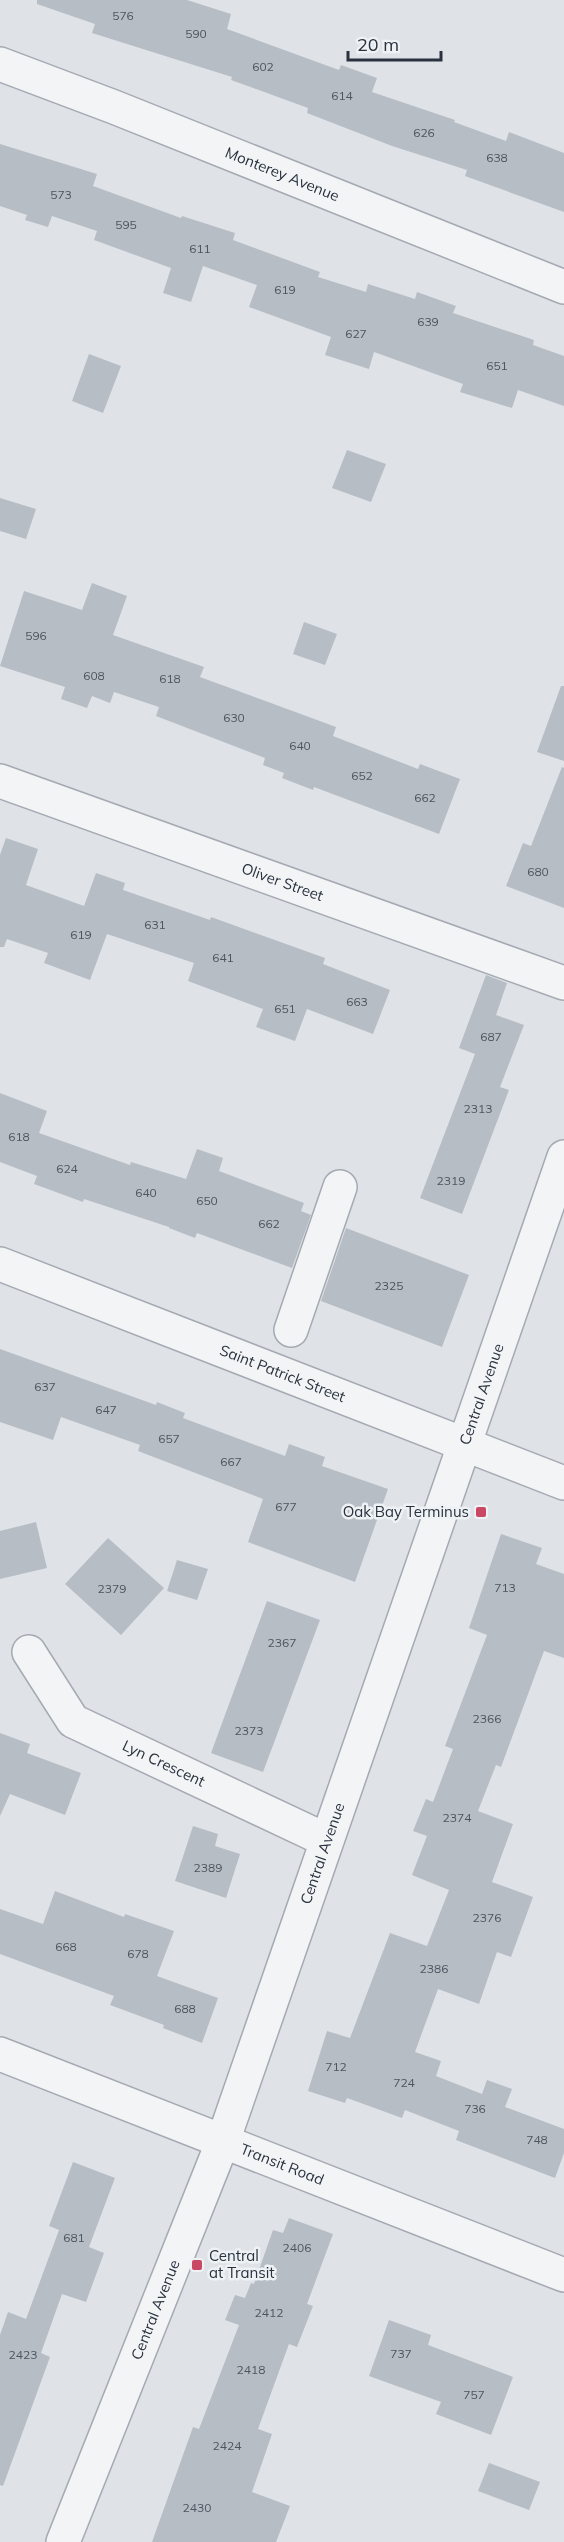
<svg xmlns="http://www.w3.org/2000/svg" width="564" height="2542" font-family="Mulish,sans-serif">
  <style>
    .building { fill: #b6bdc4 }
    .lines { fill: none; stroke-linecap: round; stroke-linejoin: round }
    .minor-casing { stroke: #a5aab2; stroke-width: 36 }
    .minor { stroke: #f2f4f6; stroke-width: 33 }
    .poi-dot { fill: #c94864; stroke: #eef2f5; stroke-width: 2 }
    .labels { text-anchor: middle; stroke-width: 5; stroke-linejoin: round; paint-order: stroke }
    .number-label { font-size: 12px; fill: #4c5560 }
    .street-label { font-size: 15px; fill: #29323e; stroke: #eef2f5 }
    .poi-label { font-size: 15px; fill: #29323e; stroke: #eef2f5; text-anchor: end }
  </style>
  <rect width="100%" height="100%" fill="#dfe3e8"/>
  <path class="building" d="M37,0H187L231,14L227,29L339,70L341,65L377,78L372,92L455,120L454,122L506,141L509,132L564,153V212L465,176L467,170L392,146L307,113L308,108L231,80L232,77L92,33L95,24L37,4Z
    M0,144L97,174L93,186L181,218L182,216L235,233L233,240L320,272L318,277L366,292L368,284L415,299L417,292L456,306L453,313L534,340L533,345L564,356V406L518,390L512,408L460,392L463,384L374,352L369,369L325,355L331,337L249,307L257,285L203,266L191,302L163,293L171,268L94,240L97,231L52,216L48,227L25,220L27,215L0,206Z
    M89,354L121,366L103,413L72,401Z
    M347,450L386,464L371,502L332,488Z
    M0,498L36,509L26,539L0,531Z
    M92,583L127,596L113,635L204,667L200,677L336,727L333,736L418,769L420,764L460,779L439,834L314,787L313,790L282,778L284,773L263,765L265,758L156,716L159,707L114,692L110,703L92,696L87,708L61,699L65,687L0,666L24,591L82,610Z
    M304,622L337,634L325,665L293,654Z
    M561,686H564V761L537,752Z
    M562,767L564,768V908L506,886L523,843L531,846Z
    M6,838L38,849L26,885L84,906L96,873L125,883L123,890L210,920L211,917L325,958L323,964L390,990L373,1034L307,1009L295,1041L256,1027L263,1009L188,981L194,963L107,934L90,980L44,963L48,953L7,939L4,947H0V855Z
    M486,975L507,983L496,1015L524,1025L500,1087L509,1090L462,1214L420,1198L475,1054L459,1048Z
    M0,1093L47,1111L39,1133L130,1165L131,1162L186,1179L197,1149L223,1158L219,1171L304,1203L301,1211L311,1215L292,1268L197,1233L195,1238L169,1228V1227L84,1199L83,1202L34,1184L37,1176L0,1162Z
    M346,1228L469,1275L442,1347L321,1301Z
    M0,1349L156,1405L157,1402L185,1413L183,1418L285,1456L289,1444L325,1457L322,1466L388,1489L355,1582L248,1542L263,1499L138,1451L140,1445L61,1417L53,1440L0,1422Z
    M36,1522L47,1568L0,1579V1531Z
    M501,1534L542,1548L536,1564L564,1574V1658L544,1651L501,1767L496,1765L478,1811L513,1824L492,1882L533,1897L511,1957L497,1952L479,2004L438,1989L415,2052L441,2061L436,2076L482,2094L487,2080L512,2089L505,2107L564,2129V2153L555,2178L456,2140L459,2131L405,2110L402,2118L347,2098L345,2103L308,2091L327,2031L350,2038L390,1933L427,1946L449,1890L412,1875L427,1836L413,1831L426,1799L433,1802L453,1749L445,1746L487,1635L469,1628Z
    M108,1538L164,1588L121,1635L65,1584Z
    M177,1560L208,1569L197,1600L167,1591Z
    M267,1601L320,1620L263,1772L211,1753Z
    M0,1733L30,1744L27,1753L81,1773L65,1815L10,1794L0,1816Z
    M193,1826L218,1834L215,1846L240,1854L226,1898L175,1881Z
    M55,1891L124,1917L125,1914L174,1931L157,1976L218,1998L202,2043L163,2028L164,2025L110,2005L114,1996L0,1954V1909L43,1924Z
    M73,2162L115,2178L89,2247L104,2253L86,2302L62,2294L41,2353L50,2357L3,2486L0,2485V2335L8,2312L26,2319L59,2230L49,2226Z
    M289,2218L333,2234L307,2304L313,2306L297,2347L289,2344L258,2429L272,2434L252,2492L290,2506L276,2542H152L193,2427L199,2429L239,2325L225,2320L235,2295L245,2298L251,2283L254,2284L273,2230L283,2233Z
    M389,2320L431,2335L428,2345L513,2377L491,2435L436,2414L441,2402L369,2376Z
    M489,2463L540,2482L529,2510L478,2491Z"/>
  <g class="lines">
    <defs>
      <g id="minor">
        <path id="s1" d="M0,64L114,107L564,287"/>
        <path id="s2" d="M0,781L564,983"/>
        <path id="s3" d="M0,1264L564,1483"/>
        <path d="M291,1330L340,1187"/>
        <path id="s4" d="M29,1652L73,1721L326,1840"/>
        <path id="s5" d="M0,2054L564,2275"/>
        <path id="s6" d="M63,2542L223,2141L564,1157"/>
      </g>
    </defs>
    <use href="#minor" class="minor-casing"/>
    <use href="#minor" class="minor"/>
  </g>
  <g class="poi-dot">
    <rect x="475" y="1506" width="12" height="12" rx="3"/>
    <rect x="191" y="2259" width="12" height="12" rx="3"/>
  </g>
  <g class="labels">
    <g class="number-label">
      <text x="123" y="20">576</text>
      <text x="196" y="38">590</text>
      <text x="263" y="71">602</text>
      <text x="342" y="100">614</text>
      <text x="424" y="137">626</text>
      <text x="497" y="162">638</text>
      <text x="61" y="199">573</text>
      <text x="126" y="229">595</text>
      <text x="200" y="253">611</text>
      <text x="285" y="294">619</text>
      <text x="428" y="326">639</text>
      <text x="356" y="338">627</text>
      <text x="497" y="370">651</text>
      <text x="36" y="640">596</text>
      <text x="94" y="680">608</text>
      <text x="170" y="683">618</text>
      <text x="234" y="722">630</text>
      <text x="300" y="750">640</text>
      <text x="362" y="780">652</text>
      <text x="425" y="802">662</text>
      <text x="538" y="876">680</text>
      <text x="155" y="929">631</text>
      <text x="81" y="939">619</text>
      <text x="223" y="962">641</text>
      <text x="357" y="1006">663</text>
      <text x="285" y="1013">651</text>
      <text x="491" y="1041">687</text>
      <text x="478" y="1113">2313</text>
      <text x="19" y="1141">618</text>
      <text x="67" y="1173">624</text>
      <text x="451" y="1185">2319</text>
      <text x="146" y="1197">640</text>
      <text x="207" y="1205">650</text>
      <text x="269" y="1228">662</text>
      <text x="389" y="1290">2325</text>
      <text x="45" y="1391">637</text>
      <text x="106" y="1414">647</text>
      <text x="169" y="1443">657</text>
      <text x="231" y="1466">667</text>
      <text x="286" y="1511">677</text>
      <text x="505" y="1592">713</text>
      <text x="112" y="1593">2379</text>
      <text x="282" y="1647">2367</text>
      <text x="487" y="1723">2366</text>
      <text x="249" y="1735">2373</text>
      <text x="457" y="1822">2374</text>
      <text x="208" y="1872">2389</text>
      <text x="487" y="1922">2376</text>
      <text x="66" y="1951">668</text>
      <text x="138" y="1958">678</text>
      <text x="434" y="1973">2386</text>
      <text x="185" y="2013">688</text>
      <text x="336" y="2071">712</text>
      <text x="404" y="2087">724</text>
      <text x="475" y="2113">736</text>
      <text x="537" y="2144">748</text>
      <text x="74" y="2242">681</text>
      <text x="297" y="2252">2406</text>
      <text x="269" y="2317">2412</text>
      <text x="401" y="2358">737</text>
      <text x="23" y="2359">2423</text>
      <text x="251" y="2374">2418</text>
      <text x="474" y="2399">757</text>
      <text x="227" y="2450">2424</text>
      <text x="197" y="2512">2430</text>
    </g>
    <g class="street-label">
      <text dy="5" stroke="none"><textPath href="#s1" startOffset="303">Monterey Avenue</textPath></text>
      <text dy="5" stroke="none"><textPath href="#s2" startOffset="300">Oliver Street</textPath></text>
      <text dy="5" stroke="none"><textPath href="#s3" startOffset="303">Saint Patrick Street</textPath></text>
      <text dy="5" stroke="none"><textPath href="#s6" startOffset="1222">Central Avenue</textPath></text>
      <text dy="5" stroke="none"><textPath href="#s4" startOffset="182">Lyn Crescent</textPath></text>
      <text dy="5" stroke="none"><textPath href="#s6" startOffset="736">Central Avenue</textPath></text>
      <text dy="5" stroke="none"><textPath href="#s5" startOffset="303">Transit Road</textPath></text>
      <text dy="5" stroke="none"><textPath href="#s6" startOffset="250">Central Avenue</textPath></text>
    </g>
    <g class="poi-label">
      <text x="469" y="1517">Oak Bay Terminus</text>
      <text x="209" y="2261" text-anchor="start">Central<tspan x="209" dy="17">at Transit</tspan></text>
    </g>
  </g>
  <path d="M348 51v9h93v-9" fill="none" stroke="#29323e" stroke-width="3"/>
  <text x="357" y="51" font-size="18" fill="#29323e" stroke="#eef2f5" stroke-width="4.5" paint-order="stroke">20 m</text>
</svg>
